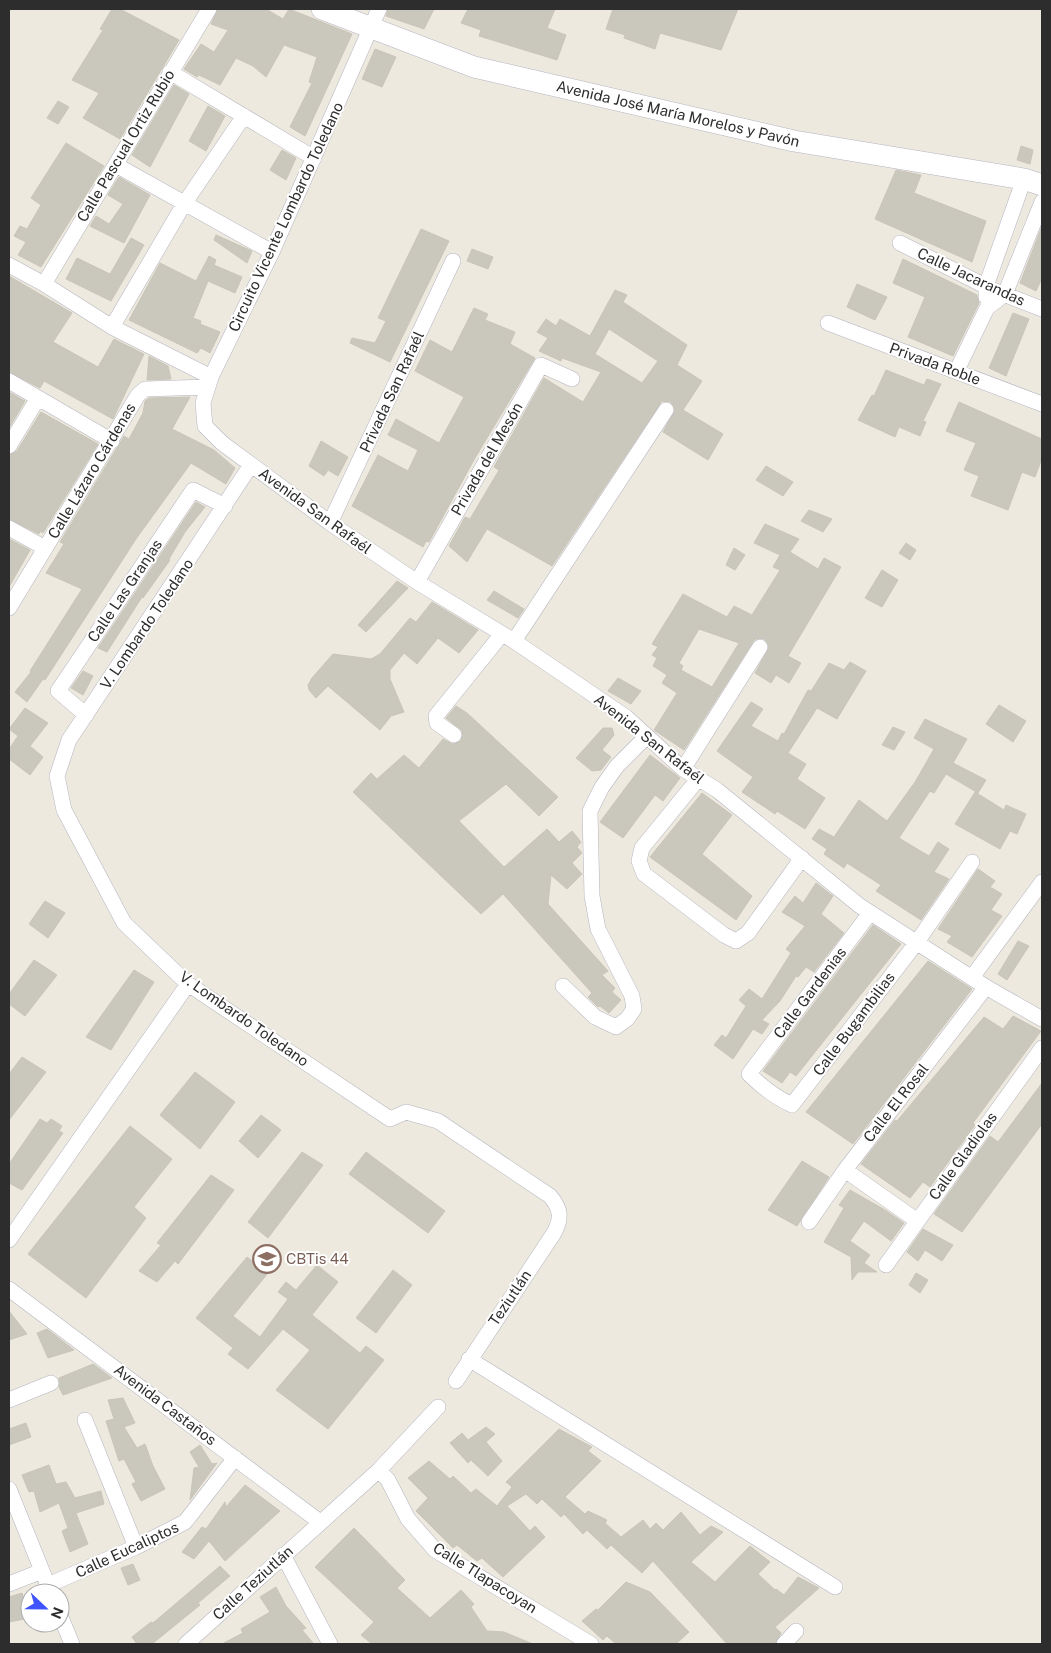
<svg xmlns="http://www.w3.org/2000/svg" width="1051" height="1653" font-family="'Public Sans',sans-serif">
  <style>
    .building { fill: #cac7bd; stroke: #cac5b8; fill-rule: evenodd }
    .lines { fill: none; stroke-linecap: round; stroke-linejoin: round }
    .street-casing { stroke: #b3b4c0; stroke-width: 16 }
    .secondary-casing { stroke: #b3b4c0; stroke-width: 22 }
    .street { stroke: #fff; stroke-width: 15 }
    .secondary { stroke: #fff; stroke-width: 21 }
    .labels { text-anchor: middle; stroke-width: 4; stroke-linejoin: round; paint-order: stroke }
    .street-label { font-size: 15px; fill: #2d2d2d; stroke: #fff }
    .education-label { font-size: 15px; fill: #785e54; stroke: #fff; text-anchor: start }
  </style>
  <rect width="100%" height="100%" fill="#eee9df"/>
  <path class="building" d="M112,9H120L179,40L120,139L83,118L99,93L72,80L103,30L100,29Z
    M218,9H266L283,19L289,9L352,34L305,136L290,127L312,83L309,82L317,57L284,45L266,77L253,66L236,58L220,85L199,75L197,77L184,69L201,44L214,52L228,30L211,24Z
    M388,9H434L424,29L386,16Z
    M468,9H555L547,28L566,35L557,60L479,36L481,30L461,23Z
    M613,9H738L721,50L660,33L655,49L624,38L625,35L606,29Z
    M375,49L396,57L382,87L362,79Z
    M174,85L189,94L150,167L132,155Z
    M58,101L69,107L58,124L47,118Z
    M208,106L225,116L206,151L189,141Z
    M66,143L104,166L41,267L18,255L26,242L14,236L20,226L27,229L41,205L31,198Z
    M1021,146L1033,150L1030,164L1017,160Z
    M282,150L296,158L286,180L270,170Z
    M896,170L921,175L914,193L986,221L972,262L875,219Z
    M119,177L150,195L124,243L90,226L96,216L109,224L123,204L108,195Z
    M1042,226V278L1036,291L1020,283Z
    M421,229L449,241L390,362L350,343L352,338L375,343L386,321L378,318Z
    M216,235L252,251L247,263L214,240Z
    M131,238L144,245L111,301L66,279L77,258L110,274Z
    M472,249L493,257L488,269L467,261Z
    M209,256L216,260L214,265L242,277L235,293L208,281L193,318L201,321L200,324L220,332L210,353L201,348L197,353L129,320L160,263L196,281Z
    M903,259L977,295L979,303L953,356L908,337L925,297L893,283Z
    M9,276L72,313L53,342L98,367L114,339L144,354L113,419L44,381L40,388L9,372Z
    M857,284L887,297L875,320L847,307Z
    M615,290L627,295L623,302L687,345L677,365L702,381L683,410L723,434L708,460L663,432L675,410L671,402L662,401L552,566L487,529L467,562L449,546L465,517L470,519L499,470L494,467L544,378L583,402L601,372L562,358L561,361L539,351L548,338L537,332L546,319L556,326L560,319L590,336ZM609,329L658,361L642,383L595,354Z
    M474,308L488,314L485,320L515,332L510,344L535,358L475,458L429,542L426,541L423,547L352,506L378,455L408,471L418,450L388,435L396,419L439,443L464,397L415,371L430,340L452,352Z
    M1013,313L1029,319L1006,376L989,368Z
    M149,356L168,366L171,379L147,380Z
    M886,370L924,385L927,379L941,384L923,421L926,422L920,436L899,427L895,437L858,420L872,395L874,396Z
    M9,392L25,401L9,428Z
    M190,397L172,429L214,450L235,468L226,484L191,463L136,539L45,680L43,679L27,702L15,692L31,672L30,671L82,589L46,573L64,544L60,542L124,436L129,439L143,413L145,401L149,398Z
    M959,402L1042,439V458L1035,477L1022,472L1008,510L971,496L979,476L964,470L976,443L946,431Z
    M41,412L98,444L43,533L40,531L39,534L9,519V455L17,451Z
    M321,441L348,457L338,476L328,470L324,476L309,466Z
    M766,466L793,482L783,496L756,480Z
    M196,502L205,507L185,532L169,559L170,560L143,598L142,597L107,652L98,648Z
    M809,510L832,519L823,532L801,521Z
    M765,524L799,539L790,552L818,569L824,558L841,567L788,656L801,663L789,683L776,675L771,683L755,673L769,647L765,639H755L684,750L654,730L677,693L662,683L667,675L653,666L657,658L652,655L658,647L652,644L683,594L727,617L734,606L752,615L780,570L773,567L780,555L754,543ZM699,629L739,643L712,687L681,670L683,666L679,663Z
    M9,539L30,550L9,587Z
    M906,543L916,550L910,560L899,553Z
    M734,548L745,555L735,570L726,565Z
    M882,570L898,580L882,607L865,598Z
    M397,581L408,588L366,632L358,625Z
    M494,591L524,609L518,618L487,600Z
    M432,602L478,630L459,653L438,638L417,664L404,653L390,670V679L404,712L391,716L380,730L328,686L316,698L309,690L308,685L312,678L333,654L371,659L380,654L410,618L416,622Z
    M850,662L866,671L837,719L817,708L788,753L806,764L797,779L825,798L805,829L777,811L775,814L742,792L753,777L717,751L751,702L763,709L751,726L778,741L782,733L784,734L808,690L811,691L829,663L844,670Z
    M83,671L93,676L83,695L71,688Z
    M618,678L641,691L631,704L608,691Z
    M999,705L1026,721L1013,742L986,724Z
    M456,706L467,713L558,797L539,816L506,784L459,821L504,867L547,829L559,842L572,831L581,842L577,847L582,853L572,863L582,874L567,889L551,875L548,904L608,971L602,975L615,988L612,992L621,1000L609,1013L600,1006L598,1007L588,997L592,993L503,894L481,914L353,792L371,773L377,779L404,755L419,768L443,739L453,744L461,741L462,731L446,718Z
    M25,708L48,723L30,746L43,757L30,775L9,759V749L18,736L9,729Z
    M925,719L967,739L953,763L986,780L978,793L946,774L934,793L930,791L899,838L929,856L938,842L949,849L934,872L949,879L921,920L876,891L881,885L847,863L844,868L824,854L827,849L812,839L819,829L834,837L859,800L887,821L915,782L934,749L914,738Z
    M893,727L905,732L894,750L882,745Z
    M603,728H612L614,735L602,750L611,757L601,770L592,771L576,758Z
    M650,755L680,778L663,801L655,795L623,838L600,822Z
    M975,792L1004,810L1006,805L1026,814L1017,834L1010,831L1000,849L955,824Z
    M702,793L732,815L702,854L752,896L736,920L650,857Z
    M978,869L995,881L990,887L1002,894L991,910L1002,916L972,957L947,942L952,936L938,929Z
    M816,883L833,896L821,914L844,933L814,972L806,967L798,977L796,976L780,1001L762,1020L769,1024L762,1034L753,1029L733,1059L714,1045L722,1035L726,1038L746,1006L739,1000L749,989L762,999L791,953L786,949L805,926L782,912L795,896L803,903Z
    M45,901L65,913L48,938L29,924Z
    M873,925L901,944L796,1076L790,1072L782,1083L763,1071Z
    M1018,941L1029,946L1007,980L998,974Z
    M34,960L57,975L25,1016L9,1004V994Z
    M928,961L972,989L853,1144L806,1112Z
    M134,970L154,982L111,1050L86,1037Z
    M1013,1016L1041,1031L973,1123L975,1125L930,1187L923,1182L910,1198L861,1164L895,1120L897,1121L984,1017L1003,1029Z
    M22,1057L46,1072L9,1120V1074Z
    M195,1072L235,1102L200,1149L160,1115Z
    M1042,1083V1124L962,1232L934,1214L990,1136L998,1142Z
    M261,1115L281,1130L258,1158L239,1141Z
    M40,1119L47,1123L51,1119L62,1126L59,1131L63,1133L22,1190L9,1183V1164Z
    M130,1126L172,1159L134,1207L146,1218L86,1298L28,1254Z
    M302,1152L323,1165L268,1238L248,1222Z
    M366,1152L445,1211L428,1233L349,1174Z
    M802,1161L829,1177L797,1226L768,1210Z
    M211,1175L234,1190L178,1264L175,1261L157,1282L139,1271L161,1245L157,1243Z
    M850,1190L885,1210L904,1223L891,1241L864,1221L850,1241L870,1255L864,1263L877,1272H858L852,1280L851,1257L824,1242L844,1208L839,1205Z
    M923,1229L953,1245L942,1261L925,1250L918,1261L907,1252Z
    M247,1257L268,1273L233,1316L260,1337L288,1299L278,1292L286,1282L296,1290L317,1265L338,1282L312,1315L360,1353L366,1346L384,1360L328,1429L276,1390L310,1350L283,1329L248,1369L228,1354L233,1348L196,1318Z
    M393,1270L412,1285L376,1333L356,1318Z
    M916,1273L928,1280L920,1293L909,1285Z
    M9,1311L27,1334L9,1340Z
    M47,1329L60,1339L74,1350L48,1358L37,1333Z
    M93,1364L112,1378L63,1395L59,1387V1378Z
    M123,1398L135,1423L124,1427L137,1448L145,1444L153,1466L165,1489L141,1501L132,1484L136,1482L124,1459L119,1461L106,1421L114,1419L108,1400Z
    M26,1423L31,1437L9,1445V1429Z
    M486,1427L495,1434L486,1442L502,1461L488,1476L471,1460L468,1463L450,1443L462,1433L468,1440Z
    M559,1429L592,1447L588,1451L601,1461L565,1497L585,1514L588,1511L607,1520L605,1523L621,1537L643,1520L650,1529L656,1523L663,1530L681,1512L700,1535L711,1526L723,1532L691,1562L715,1582L750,1546L770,1562L758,1574L775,1590L776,1589L784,1595L798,1577L819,1588L775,1627L781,1633L775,1644H727L653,1561L642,1573L611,1545L607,1549L587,1530L583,1534L564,1514L561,1517L542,1499L537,1504L526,1494L507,1506L530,1531L535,1526L545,1537L503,1577L482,1558L477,1561L457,1545L453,1548L416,1511L428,1498L408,1478L429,1461L450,1479L453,1476L471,1493L476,1489L497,1506L512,1487L506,1482Z
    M200,1445L212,1464L217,1463L190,1500L194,1468L199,1467L190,1452Z
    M49,1465L56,1484L66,1482L75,1498L101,1491L104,1504L76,1513L88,1544L70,1552L62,1531L68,1528L59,1503L40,1512L34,1491L29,1492L22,1475Z
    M245,1485L280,1511L225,1561L209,1541L194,1559L182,1552L202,1527L206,1529L225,1502L226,1507Z
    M354,1528L405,1580L397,1588L430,1618L461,1590L474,1604L471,1607L487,1631L504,1632L533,1644H372L361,1635L374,1622L315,1567Z
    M133,1564L140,1580L128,1585L121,1568Z
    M220,1566L230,1576L198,1603L200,1605L152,1644H137L132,1637L151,1622L153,1623Z
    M626,1582L650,1592L689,1632L676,1644H616L607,1636L603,1640L582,1621L596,1609L598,1610Z
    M276,1587L286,1606L306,1628L302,1630L314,1644H222L243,1633L241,1629L270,1612L260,1597Z
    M22,1593L30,1618L9,1622V1597Z"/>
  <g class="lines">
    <defs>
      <path id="street" d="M379,9L272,252L211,377L203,403L205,426L222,443L330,523L417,582L514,641L626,717L683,769L717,790L860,906L986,987L1042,1019
        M170,72L314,158
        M116,165L272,252
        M900,243L993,290L1042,309
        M9,265L44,284L112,327L211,377
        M44,284L209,9
        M986,297V286L1024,179
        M828,323L1042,404
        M112,327L184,204L244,116
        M957,370L987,308L1005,294L1042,202
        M9,381L112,441
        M9,446L38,398
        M251,465L69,740L57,776L64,810L124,923L188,984L390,1119L406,1112L438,1121L550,1196C561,1209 562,1218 554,1233L456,1381
        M330,523L453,261
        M9,528L45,548
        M417,582L541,365L572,379
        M9,608L138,395L145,389L208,387
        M514,641L666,410
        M86,715L58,691L193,490L225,506
        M454,735L437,723L436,716L502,634
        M683,769L760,647
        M699,778L642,848L639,861L644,874L724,935L736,941L748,933L802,858
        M870,913L749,1074C763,1088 775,1097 792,1105L917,942L972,862
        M973,976L1042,882
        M563,986L595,1017L616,1027L627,1019L634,1009L632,996L598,929L592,896L590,811L602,787L617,766L647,736
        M845,1170L916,1220
        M809,1222L845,1170L986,987
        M9,1240L188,984
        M886,1265L1042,1048
        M9,1289L320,1522
        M469,1359L835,1587
        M9,1400L51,1383
        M85,1420L136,1547
        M379,1470L388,1480L408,1519L435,1550L591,1644
        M9,1489L51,1593
        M283,1555L330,1644
        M9,1584L42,1571
        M48,1585L136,1547L185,1522L235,1458
        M60,1615L72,1644
        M186,1644L379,1470L438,1407
        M784,1644L796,1631"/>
      <path id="secondary" d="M322,9L474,67L794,141L1024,179L1042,185"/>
    </defs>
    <use href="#street" class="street-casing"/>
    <use href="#secondary" class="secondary-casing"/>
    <use href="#street" class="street"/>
    <use href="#secondary" class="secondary"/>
  </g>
  <defs>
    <symbol id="school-ring" viewBox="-11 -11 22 22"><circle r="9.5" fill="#fff" stroke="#8d6e63" stroke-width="1.5"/><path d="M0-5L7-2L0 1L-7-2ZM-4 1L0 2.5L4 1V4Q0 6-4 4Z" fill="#8d6e63"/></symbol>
  </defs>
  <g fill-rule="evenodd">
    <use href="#school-ring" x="251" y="1243" width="32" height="32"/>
  </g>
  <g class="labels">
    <g class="street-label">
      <text transform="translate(678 114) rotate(13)" y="5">Avenida José María Morelos y Pavón</text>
      <text transform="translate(126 146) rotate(-59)" y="5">Calle Pascual Ortiz Rubio</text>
      <text transform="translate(286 217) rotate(-65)" y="5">Circuito Vicente Lombardo Toledano</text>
      <text transform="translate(971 277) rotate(25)" y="5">Calle Jacarandas</text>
      <text transform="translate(935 364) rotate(20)" y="5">Privada Roble</text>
      <text transform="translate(392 392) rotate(-65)" y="5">Privada San Rafaél</text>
      <text transform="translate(487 459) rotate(-60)" y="5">Privada del Mesón</text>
      <text transform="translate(92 471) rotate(-59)" y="5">Calle Lázaro Cárdenas</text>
      <text transform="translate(315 511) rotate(36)" y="5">Avenida San Rafaél</text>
      <text transform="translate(125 591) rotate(-56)" y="5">Calle Las Granjas</text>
      <text transform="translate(147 624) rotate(-56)" y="5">V. Lombardo Toledano</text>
      <text transform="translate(649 739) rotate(38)" y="5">Avenida San Rafaél</text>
      <text transform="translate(810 993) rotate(-53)" y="5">Calle Gardenias</text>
      <text transform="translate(244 1019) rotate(35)" y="5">V. Lombardo Toledano</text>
      <text transform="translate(854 1024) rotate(-53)" y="5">Calle Bugambilias</text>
      <text transform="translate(896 1103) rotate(-52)" y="5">Calle El Rosal</text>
      <text transform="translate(963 1156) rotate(-54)" y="5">Calle Gladiolas</text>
      <text transform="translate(510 1298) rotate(-56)" y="5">Teziutlán</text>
      <text transform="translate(165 1405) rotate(37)" y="5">Avenida Castaños</text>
      <text transform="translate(127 1550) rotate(-25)" y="5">Calle Eucaliptos</text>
      <text transform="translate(485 1578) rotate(32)" y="5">Calle Tlapacoyan</text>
      <text transform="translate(253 1583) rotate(-42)" y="5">Calle Teziutlán</text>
    </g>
    <g class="education-label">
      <text x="286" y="1264">CBTis 44</text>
    </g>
  </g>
  <rect width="1051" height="1653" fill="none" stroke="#2d2d2d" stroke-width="20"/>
  <g transform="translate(45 1608) rotate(112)"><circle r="24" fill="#ffffff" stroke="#ababab"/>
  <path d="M0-4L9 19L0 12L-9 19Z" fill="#3f54fc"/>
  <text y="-8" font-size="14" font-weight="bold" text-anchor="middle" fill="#2d2d2d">N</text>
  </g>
</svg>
